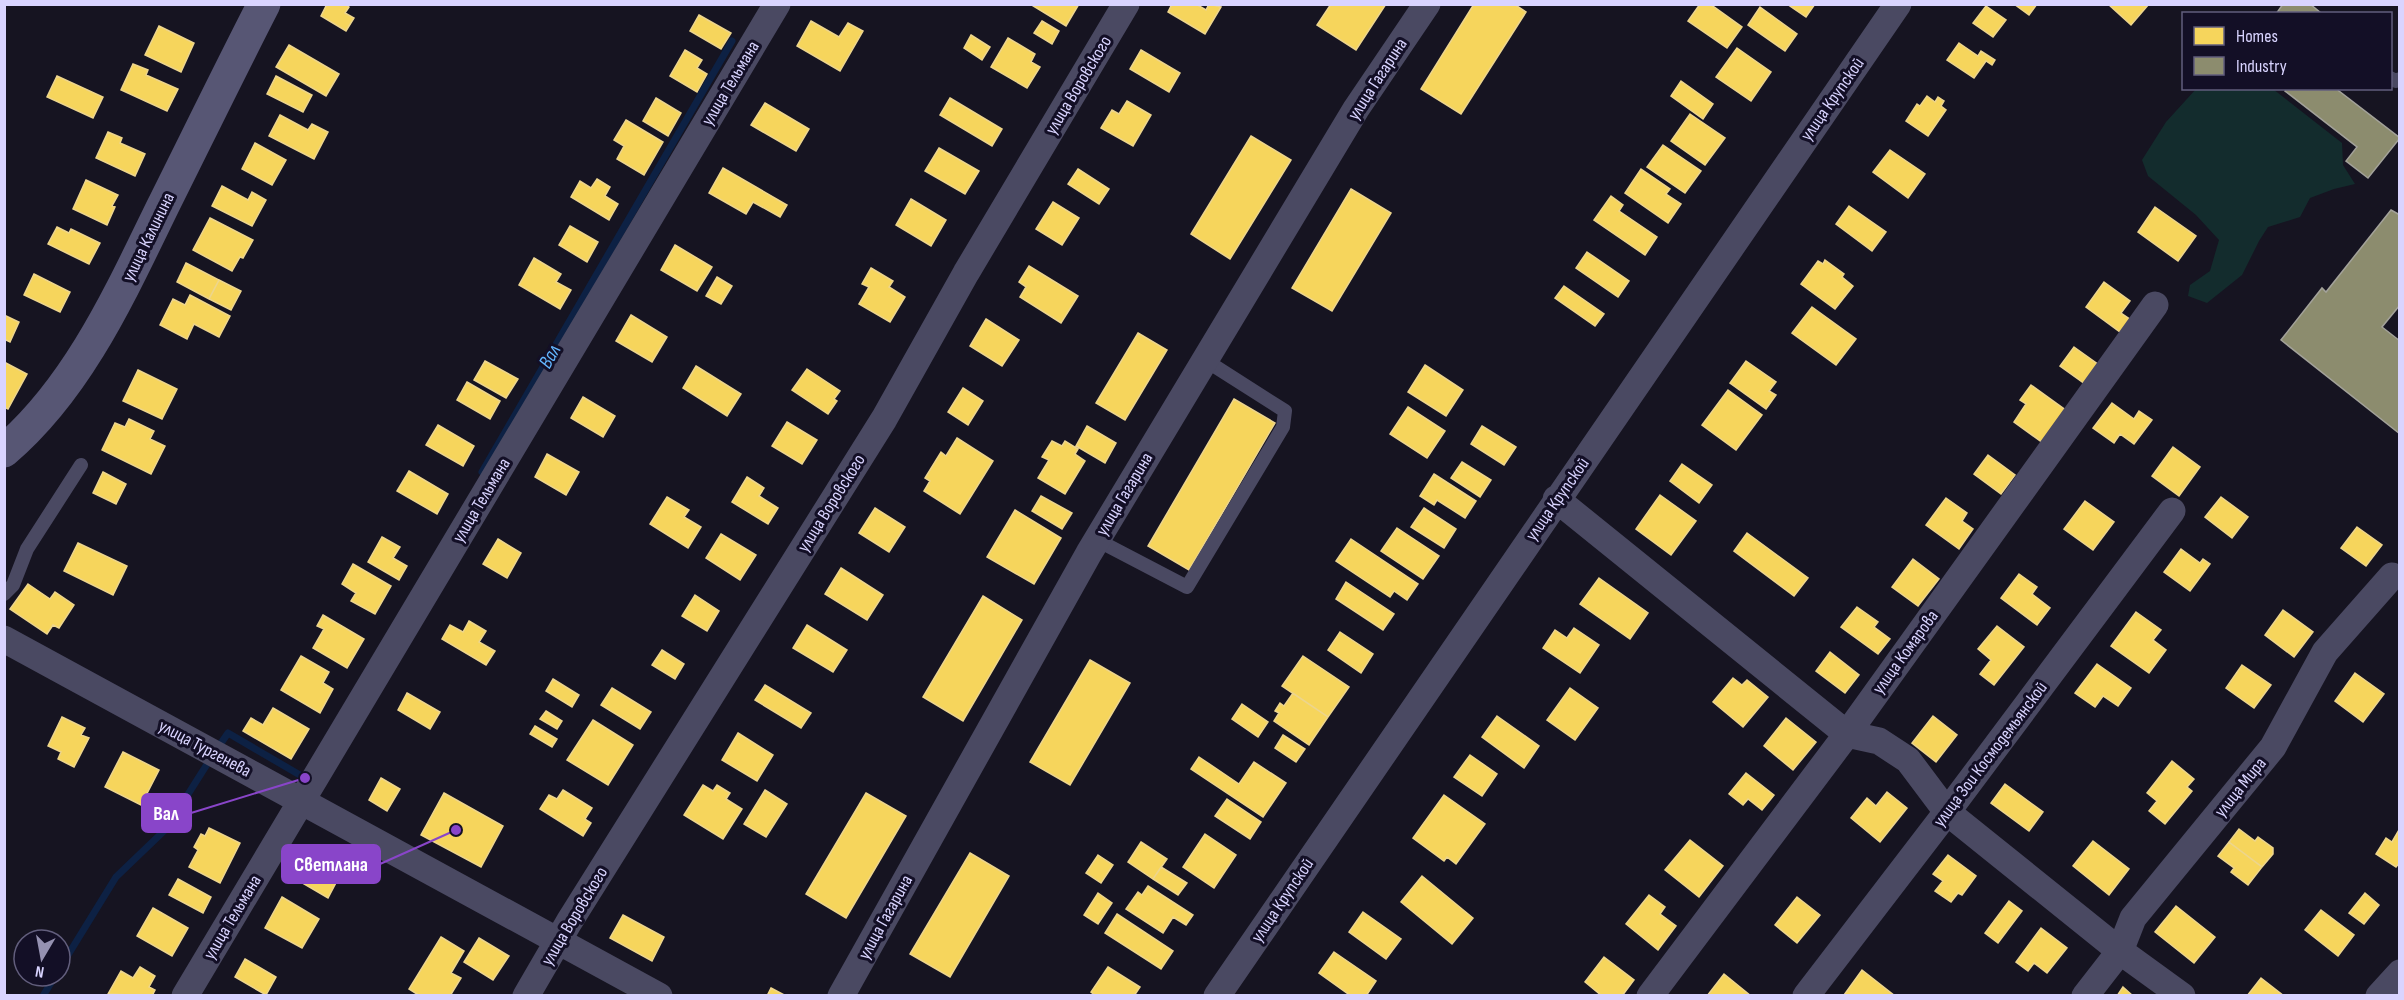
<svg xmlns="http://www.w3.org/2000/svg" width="2404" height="1000" font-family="'Sofia Sans Condensed',sans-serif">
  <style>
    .green { fill: #132c2d }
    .homes { fill: #f6d55c; stroke: #edd58d; stroke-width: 1.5 }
    .industry { fill: #8c8c6e; stroke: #a3a29a; stroke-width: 1.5 }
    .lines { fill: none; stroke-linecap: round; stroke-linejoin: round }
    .stream { stroke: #0d2144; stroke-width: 7 }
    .lane { stroke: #4a4962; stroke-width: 14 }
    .street { stroke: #4a4962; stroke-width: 27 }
    .secondary { stroke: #575674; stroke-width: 33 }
    .labels { text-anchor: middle; stroke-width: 6; stroke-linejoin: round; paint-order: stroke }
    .street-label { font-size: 18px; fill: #d9d4ff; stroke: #130f26 }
    .water-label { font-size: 20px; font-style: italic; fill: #62b6ff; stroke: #130f26 }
    .leader { fill: none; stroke: #8945c9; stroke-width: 2 }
    .callout-dot { fill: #8945c9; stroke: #130f26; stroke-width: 2 }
    .callout { fill: #8945c9; stroke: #8945c9; stroke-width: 2 }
    .callout-label { font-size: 20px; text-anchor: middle; font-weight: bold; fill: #fff }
  </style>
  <rect width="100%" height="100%" fill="#161421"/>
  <path class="green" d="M2196,89H2273L2342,143L2343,165L2355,184L2334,189L2310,198L2300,217L2268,227L2259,241L2242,275L2207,303L2188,296L2190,285L2210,271L2219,240L2196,215L2148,176L2142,160L2166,122Z"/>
  <path class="homes" d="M327,4H346L349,7L345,13L354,18L346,31L321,16Z
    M1030,4H1079L1066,26Z
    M1172,4H1196L1206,10L1209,4L1221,7L1205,34L1168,12Z
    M1331,4H1386L1356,50L1317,25Z
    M1474,4H1514L1526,12L1461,114L1421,89Z
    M1700,4H1710L1742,27L1727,48L1688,21Z
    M1787,4H1815L1806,17Z
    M2014,4H2037L2029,15Z
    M2108,4H2149L2131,25Z
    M1986,6L2006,20L1993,37L1973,23Z
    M1760,7L1797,34L1785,51L1748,25Z
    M699,15L731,33L721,49L690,31Z
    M811,21L839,37L848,23L863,31L840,71L797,46Z
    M1042,21L1059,31L1052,44L1034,33Z
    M159,26L194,43L181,72L145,55Z
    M971,35L990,47L982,60L964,48Z
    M1008,38L1035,54L1031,62L1040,67L1027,88L991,67Z
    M1959,43L1978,56L1981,51L1995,60L1992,65L1986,61L1974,78L1947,60Z
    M289,45L339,74L326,96L276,67Z
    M1737,48L1771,72L1751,101L1716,77Z
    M685,50L702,60L697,68L707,74L697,92L670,76Z
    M1141,50L1180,73L1169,92L1130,69Z
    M133,64L148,70L146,75L178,89L167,111L121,90Z
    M57,76L103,97L93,118L47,97Z
    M276,76L312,95L303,112L267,94Z
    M1681,81L1713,104L1703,119L1671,96Z
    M1927,96L1935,102L1938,97L1944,101L1941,106L1946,110L1928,136L1906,121L1917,104L1920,106Z
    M656,98L681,113L668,136L643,121Z
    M950,98L1002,129L992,146L940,115Z
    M1127,101L1151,115L1133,146L1101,128L1112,110L1119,114Z
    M765,103L809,129L796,151L751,125Z
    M1690,114L1725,138L1705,165L1671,141Z
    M280,115L308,130L312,124L328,132L314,159L269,136Z
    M626,120L663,142L644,175L617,159L624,146L614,140Z
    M108,132L122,138L120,143L145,154L135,176L96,158Z
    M1251,136L1291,160L1230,259L1191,234Z
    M255,143L286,160L272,185L242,169Z
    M1663,145L1701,171L1685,193L1647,167Z
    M939,148L979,171L965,194L925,171Z
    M1890,150L1925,174L1908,198L1873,172Z
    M723,168L787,205L780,217L753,202L746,214L709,193Z
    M1078,169L1109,189L1099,204L1068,184Z
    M1641,169L1670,189L1666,194L1681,204L1668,223L1625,193Z
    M597,179L610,187L605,196L618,204L609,220L571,197L580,181L591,188Z
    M86,180L118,195L112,206L115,207L107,225L73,209Z
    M222,186L248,200L252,192L266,200L252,226L212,206Z
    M1351,189L1391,213L1332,311L1292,288Z
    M1611,196L1623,205L1619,211L1657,237L1645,255L1594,220Z
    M911,199L946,220L931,246L896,225Z
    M1053,202L1079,218L1062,245L1036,229Z
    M1849,206L1886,232L1872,251L1836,224Z
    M2155,207L2196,236L2178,261L2138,232Z
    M210,218L253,240L243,258L240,257L232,271L193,250Z
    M570,226L598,242L587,262L559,245Z
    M57,227L69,233L71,229L100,243L89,264L48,244Z
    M675,245L712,267L697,291L661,270Z
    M1587,252L1629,281L1618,297L1576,268Z
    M534,258L561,274L556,282L571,290L560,309L519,285Z
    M1825,260L1844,274L1842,277L1853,286L1835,309L1801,284L1818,261L1823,264Z
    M186,263L219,280L209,299L177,282Z
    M1029,266L1078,296L1061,323L1020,297L1026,287L1019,282Z
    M871,268L893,281L889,287L905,297L890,322L859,304L869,287L862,284Z
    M34,274L70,292L60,312L24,295Z
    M717,277L732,286L721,304L706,296Z
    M219,280L241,291L231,310L209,299Z
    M2104,282L2130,301L2121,313L2134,322L2124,335L2086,307Z
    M1564,286L1604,314L1595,326L1555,298Z
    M190,295L230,316L219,337L194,324L187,339L160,325L173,299L185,305Z
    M1812,307L1856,339L1836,365L1792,333Z
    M4,315L19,322L10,342L4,339Z
    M631,315L667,337L652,362L616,341Z
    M986,319L1019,340L1002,366L970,346Z
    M1138,333L1167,350L1125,420L1096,403Z
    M2074,347L2099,365L2085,384L2060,366Z
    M485,361L518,379L506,398L474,380Z
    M1746,361L1776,382L1769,391L1776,395L1766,409L1730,383Z
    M4,362L27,374L8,409L4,407Z
    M1425,365L1463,390L1446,416L1408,392Z
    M696,366L741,394L727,416L683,388Z
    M807,369L840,391L834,399L837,401L828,414L792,390Z
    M138,370L177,389L162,419L123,401Z
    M467,382L500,401L490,419L457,400Z
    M2031,385L2067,411L2043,443L2014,422L2026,404L2020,400Z
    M963,388L983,401L968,425L948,412Z
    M1728,390L1762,415L1736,450L1702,425Z
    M583,397L615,416L603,437L571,418Z
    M1234,399L1275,423L1189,570L1148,546Z
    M2112,403L2134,419L2139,411L2152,420L2134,444L2120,434L2114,443L2093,428Z
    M1408,407L1445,431L1427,458L1390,434Z
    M129,419L154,431L150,439L165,446L151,474L102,450L115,423L125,427Z
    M787,422L817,440L802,464L772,446Z
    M438,425L474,446L463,466L426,445Z
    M1087,426L1116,443L1105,463L1076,446Z
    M1482,426L1516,447L1504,465L1471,444Z
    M957,438L993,461L960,514L924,491L930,481L925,478L941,452L946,456Z
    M1052,441L1062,446L1065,441L1078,449L1075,454L1085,461L1065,494L1038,478L1049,460L1042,457Z
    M2173,447L2200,467L2179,496L2152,476Z
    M547,454L579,472L566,495L535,477Z
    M1988,455L2015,475L2001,494L1974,474Z
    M1462,462L1491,480L1480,497L1451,478Z
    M1682,464L1712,485L1699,503L1670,481Z
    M409,471L448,494L437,514L397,491Z
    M103,472L126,484L116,504L93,493Z
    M1434,474L1476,501L1465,518L1437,500L1434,505L1420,496Z
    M747,477L764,488L759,496L778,508L768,524L732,502Z
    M1660,495L1696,521L1671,555L1636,529Z
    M1041,496L1072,513L1062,529L1032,511Z
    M667,497L689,510L684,517L701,527L688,548L650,524Z
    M2221,497L2248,517L2232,538L2205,517Z
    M1946,498L1967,513L1962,521L1973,529L1959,549L1926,525Z
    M2085,501L2114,522L2093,550L2064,529Z
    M875,508L905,527L889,552L859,533Z
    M1424,508L1456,529L1444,548L1411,527Z
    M1015,510L1061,538L1034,584L987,557Z
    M2357,527L2382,545L2366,566L2341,548Z
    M1397,528L1439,556L1423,579L1381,551Z
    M1747,533L1808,578L1794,596L1734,551Z
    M721,534L756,555L740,580L706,558Z
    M382,537L400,547L393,558L407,566L399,580L368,562Z
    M498,539L521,553L507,578L483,564Z
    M1351,539L1418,584L1407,600L1394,591L1390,597L1336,561Z
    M78,543L127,566L113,595L64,571Z
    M2181,549L2200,563L2203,559L2210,564L2190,591L2164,572Z
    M1913,559L1939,579L1918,606L1892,587Z
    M353,564L391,586L375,614L351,601L356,593L342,584Z
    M841,568L883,595L867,620L825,594Z
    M2019,574L2037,587L2032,594L2050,608L2037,625L2001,598Z
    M1599,578L1648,613L1630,639L1580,604Z
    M1346,582L1394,614L1383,630L1336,599Z
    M28,584L50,599L55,592L74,605L59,628L53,625L47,634L10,609Z
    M695,595L719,611L707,631L682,616Z
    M983,596L1022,620L963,721L923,697Z
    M1857,607L1878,622L1874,627L1890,639L1878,654L1841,627Z
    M2283,610L2313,632L2294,657L2265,635Z
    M2136,612L2161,630L2153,640L2166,650L2149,673L2111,646Z
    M323,615L364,639L347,668L313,648L324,629L317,626Z
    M469,621L486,631L479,642L495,651L486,665L442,639L450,625L463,632Z
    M807,625L847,650L833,672L793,648Z
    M1997,626L2024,647L1994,685L1980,674L1991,660L1978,649Z
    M1574,628L1599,645L1580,673L1543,648L1555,630L1567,638Z
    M1340,632L1373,654L1361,673L1328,650Z
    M662,650L684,664L675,679L652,665Z
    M1830,652L1859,675L1845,693L1816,671Z
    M301,656L329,672L323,683L333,689L320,713L281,690Z
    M1303,656L1349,687L1328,717L1282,686Z
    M1090,660L1130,683L1070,785L1030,762Z
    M2097,664L2131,688L2118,706L2103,696L2095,707L2075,693Z
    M2242,665L2271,685L2254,708L2226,688Z
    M2355,673L2384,694L2363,722L2335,701Z
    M1733,678L1742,685L1747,680L1768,697L1743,727L1713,702Z
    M553,679L579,695L572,707L546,691Z
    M765,685L811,713L801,728L755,700Z
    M612,688L651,712L640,729L601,705Z
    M1570,688L1598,708L1575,740L1547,720Z
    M407,693L440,712L430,729L398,710Z
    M1293,693L1328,717L1309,745L1274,721L1279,713L1275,711L1280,703L1284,706Z
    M1242,704L1268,722L1258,737L1232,719Z
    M273,708L309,729L291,759L243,731L251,718L263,725Z
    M546,711L562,721L557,729L540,719Z
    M1497,716L1539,746L1524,768L1482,737Z
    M1933,716L1957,735L1936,762L1912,743Z
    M62,717L85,728L81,735L89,738L74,767L58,759L61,752L48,746Z
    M1786,718L1816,742L1793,770L1764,746Z
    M593,720L633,745L608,785L567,760Z
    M535,726L557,739L552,747L530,734Z
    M738,733L773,755L757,781L722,760Z
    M1283,735L1305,749L1296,762L1275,748Z
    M123,752L159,770L141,805L105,787Z
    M1470,755L1497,774L1482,796L1454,777Z
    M1199,757L1239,784L1254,762L1286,783L1263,817L1191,769Z
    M2172,761L2194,779L2187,787L2192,791L2165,824L2149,811L2157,801L2147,793Z
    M1746,773L1774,795L1762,810L1748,799L1743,805L1729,794Z
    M381,778L400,789L387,811L369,800Z
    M2005,784L2043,812L2029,831L1991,803Z
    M703,785L713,791L717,785L730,793L726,799L742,809L723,839L684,815Z
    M563,790L592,808L585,819L591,823L583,836L540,809L549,795L557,799Z
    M765,790L787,804L766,837L744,824Z
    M1887,792L1907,808L1880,842L1851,818L1867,798L1876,806Z
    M444,793L503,826L481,867L421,835Z
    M866,793L906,816L846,918L806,894Z
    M1444,795L1485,824L1456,864L1447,857L1444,861L1413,838Z
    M1227,799L1261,822L1250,839L1215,816Z
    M209,828L240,843L220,883L189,867L198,850L194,847L201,834L205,836Z
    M2239,829L2255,841L2258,837L2273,848V854L2262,867L2229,842Z
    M2399,830L2400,862L2396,867L2376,854L2386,838L2392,842Z
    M1205,834L1236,855L1214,888L1183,867Z
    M1690,840L1723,866L1699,897L1665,870Z
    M2093,841L2129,869L2109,895L2073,866Z
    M1141,842L1167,859L1153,879L1128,862Z
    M2229,842L2262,867L2248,885L2231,872L2234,868L2218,856Z
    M970,853L1009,876L950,977L910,954Z
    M1098,855L1113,865L1101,883L1086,873Z
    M1948,855L1976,876L1962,895L1958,893L1951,902L1935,891L1943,881L1933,874Z
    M312,859L340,875L328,898L299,881Z
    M1161,867L1187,883L1178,895L1153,879Z
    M1422,876L1473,918L1452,944L1401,902Z
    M178,879L211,897L203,913L169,895Z
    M1148,886L1193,915L1186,925L1173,917L1163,933L1126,909L1138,892L1142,895Z
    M1098,893L1112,903L1098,924L1084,915Z
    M2365,893L2379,905L2364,924L2349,913Z
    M1649,895L1665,907L1660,914L1676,926L1658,950L1626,924Z
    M282,897L319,919L302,948L265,928Z
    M1797,897L1820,915L1797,943L1775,925Z
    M2009,901L2022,911L1998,943L1985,933Z
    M2176,906L2215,937L2194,963L2155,932Z
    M153,908L188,928L172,956L137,936Z
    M2321,910L2354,935L2338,956L2305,930Z
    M1363,912L1401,939L1386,959L1349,932Z
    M1117,914L1173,951L1161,969L1105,933Z
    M623,915L664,937L652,961L610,938Z
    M2041,928L2067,948L2047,973L2034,963L2028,971L2016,962Z
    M441,937L464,951L451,973L461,978L450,996H420L409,989Z
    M479,938L509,956L493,980L464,962Z
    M1334,952L1376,981L1366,996H1351L1319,973Z
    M1604,957L1634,980L1622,996H1602L1585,982Z
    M245,959L276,977L266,995L235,977Z
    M140,967L155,976L149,987L155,990L152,996L108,994L121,971L133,978Z
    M1108,967L1140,987L1134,996H1096L1091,992Z
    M1862,970L1895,996L1844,995Z
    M1724,974L1751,996H1707Z
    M2261,978L2284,996H2247Z
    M2123,987L2133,996H2117Z
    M771,988L786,996H767Z"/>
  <path class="industry" d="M2283,4H2310L2321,13L2276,14Z
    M2287,88H2335L2400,138L2368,178L2346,161L2357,147L2285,91Z
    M2391,210L2400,215V305L2382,327L2400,341V434L2281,340L2322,288L2326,292Z"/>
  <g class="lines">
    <path class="stream" d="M482,472L732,41
      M217,749L228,733L305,778L307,775
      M60,968L116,877L166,829L211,758
      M43,996L55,976"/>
    <path class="lane" d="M2390,78L2396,81L2400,79
      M1097,540L1187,587L1283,427L1285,411L1205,360
      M4,594L13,585L27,549L81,465"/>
    <path class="street" d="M1556,499L1847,734L1879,741L1908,760L1947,812L2120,951L2182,996
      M4,639L659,996
      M185,996L777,4
      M526,996L569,922L884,419L966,273L1126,4
      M841,996L1089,553L1356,109L1427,4
      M1217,996L1898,4
      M1650,996L1847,734L2155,305
      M1806,996L1947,812L2172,511
      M2085,996L2120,951L2133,918L2273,747L2325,652L2392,576
      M2379,996L2400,973"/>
    <path class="secondary" d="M4,451C78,388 120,294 162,208C196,140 229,72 264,4"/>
  </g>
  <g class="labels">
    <g class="street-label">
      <text transform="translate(1377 79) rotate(-57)" y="6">улица Гагарина</text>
      <text transform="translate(730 83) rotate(-59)" y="6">улица Тельмана</text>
      <text transform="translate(1078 85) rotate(-59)" y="6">улица Воровского</text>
      <text transform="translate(1832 99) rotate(-55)" y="6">улица Крупской</text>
      <text transform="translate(148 237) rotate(-64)" y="6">улица Калинина</text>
      <text transform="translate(1124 494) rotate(-59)" y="6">улица Гагарина</text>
      <text transform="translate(1557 499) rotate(-55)" y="6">улица Крупской</text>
      <text transform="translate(481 500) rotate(-59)" y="6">улица Тельмана</text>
      <text transform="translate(831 503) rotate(-58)" y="6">улица Воровского</text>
      <text transform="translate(1905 652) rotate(-54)" y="6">улица Комарова</text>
      <text transform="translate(205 748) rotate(28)" y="6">улица Тургенева</text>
      <text transform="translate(1990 754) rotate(-53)" y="6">улица Зои Космодемьянской</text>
      <text transform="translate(2240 787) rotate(-51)" y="6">улица Мира</text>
      <text transform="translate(1282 900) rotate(-56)" y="6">улица Крупской</text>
      <text transform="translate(574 916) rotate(-59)" y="6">улица Воровского</text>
      <text transform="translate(232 917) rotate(-59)" y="6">улица Тельмана</text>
      <text transform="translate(885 917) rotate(-61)" y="6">улица Гагарина</text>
    </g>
    <g class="water-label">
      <text transform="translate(549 356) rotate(-60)" y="7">Вал</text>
    </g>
  </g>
  <path class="leader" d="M305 778L191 813M456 830L380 864"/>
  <g class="callout-dot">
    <circle cx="305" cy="778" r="6"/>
    <circle cx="456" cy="830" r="6"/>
  </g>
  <g class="callout">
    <rect x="142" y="794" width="49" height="38" rx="6"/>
    <rect x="282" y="845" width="98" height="38" rx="6"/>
  </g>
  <g class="callout-label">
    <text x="166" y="820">Вал</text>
    <text x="331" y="871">Светлана</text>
  </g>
  <rect width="2404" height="1000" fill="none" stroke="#d9d4ff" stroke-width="12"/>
  <rect x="2182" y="12" width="210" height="78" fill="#130f26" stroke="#625e7d" stroke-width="1.5"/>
  <rect x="2194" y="27" width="30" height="18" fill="#f6d55c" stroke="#625e7d" stroke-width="1.5"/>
  <text x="2236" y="42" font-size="18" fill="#d9d4ff">Homes</text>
  <rect x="2194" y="57" width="30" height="18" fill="#8c8c6e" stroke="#625e7d" stroke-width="1.5"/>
  <text x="2236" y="72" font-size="18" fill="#d9d4ff">Industry</text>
  <g transform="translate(42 958) rotate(190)"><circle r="28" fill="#130f26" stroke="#625e7d" stroke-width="1.5"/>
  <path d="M0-4.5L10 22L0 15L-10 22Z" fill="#9591b1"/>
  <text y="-9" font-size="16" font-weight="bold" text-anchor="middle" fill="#d9d4ff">N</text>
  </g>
</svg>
